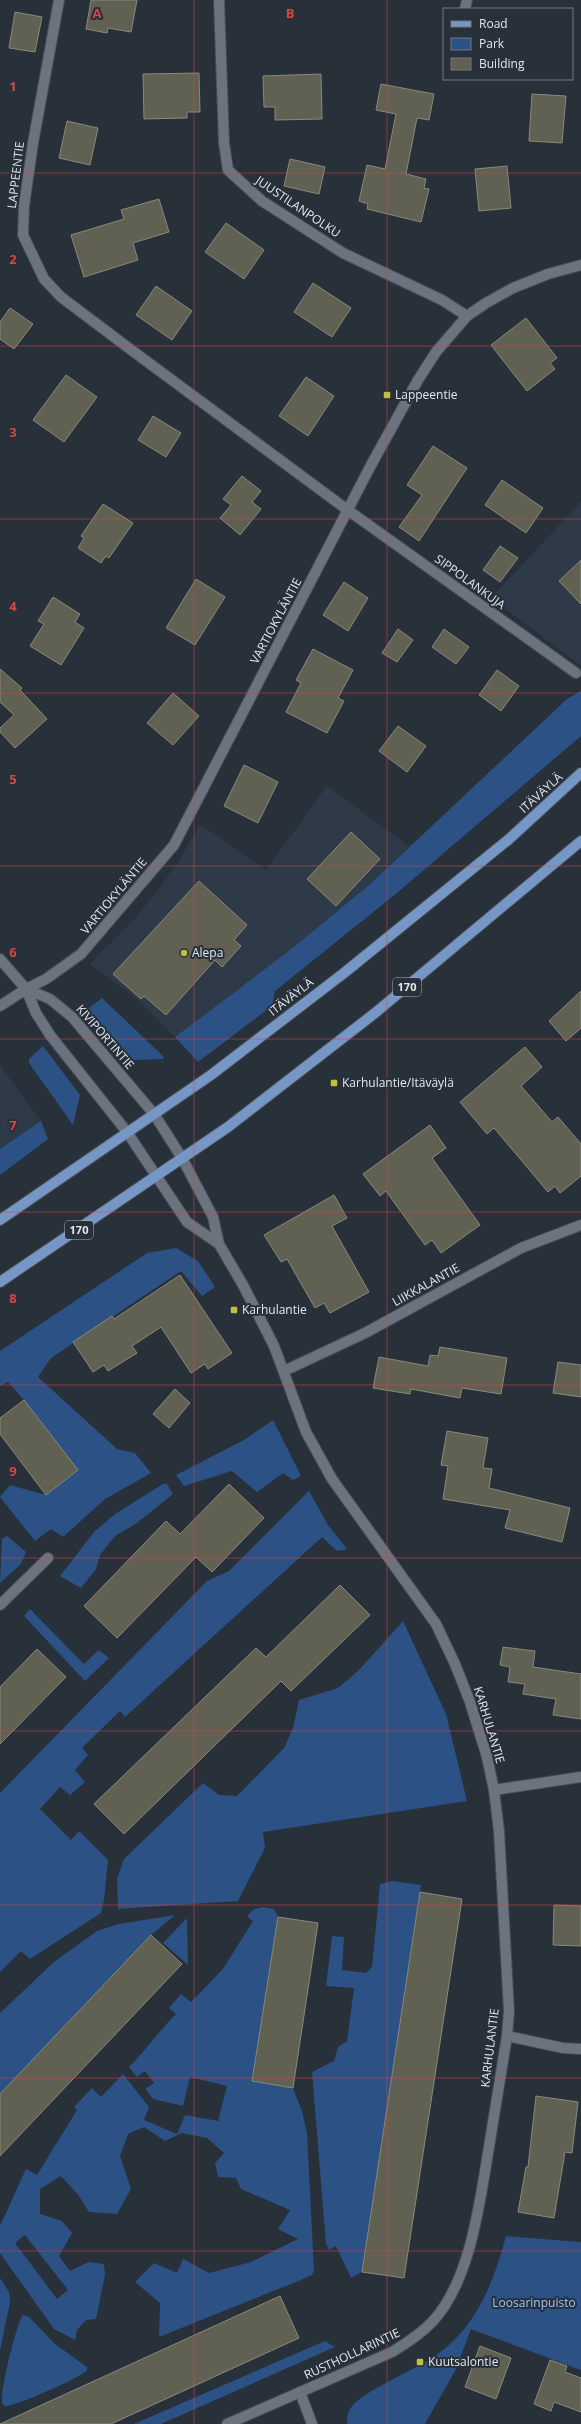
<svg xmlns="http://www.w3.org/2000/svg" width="581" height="2424" font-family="'Open Sans',sans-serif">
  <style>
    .built { fill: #2f3a49 }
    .green { fill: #2b5185; fill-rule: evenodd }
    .building { fill: #606053; stroke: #8a8a7b }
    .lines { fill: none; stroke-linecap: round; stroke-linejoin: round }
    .minor-casing { stroke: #474e56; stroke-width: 12 }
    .tertiary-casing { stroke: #474e56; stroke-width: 12 }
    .secondary-casing { stroke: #474e56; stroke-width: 12 }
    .primary-casing { stroke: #474e56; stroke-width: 12 }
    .minor { stroke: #6b737f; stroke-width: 10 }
    .tertiary { stroke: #6b737f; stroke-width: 10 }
    .secondary { stroke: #6b737f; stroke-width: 10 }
    .primary { stroke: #7697c5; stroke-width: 10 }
    .grid { fill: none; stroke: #d84546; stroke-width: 1; stroke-opacity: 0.55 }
    .poi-dot { fill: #c1be40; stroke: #28303a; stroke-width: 1.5 }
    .labels { text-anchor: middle; stroke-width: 4; stroke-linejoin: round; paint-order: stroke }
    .shield { fill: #28303a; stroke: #aab0b8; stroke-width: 1 }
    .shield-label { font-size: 11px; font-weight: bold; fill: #e2e7ee }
    .street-label { font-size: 12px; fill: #e2e7ee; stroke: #28303a }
    .poi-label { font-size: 12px; fill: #e2e7ee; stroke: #28303a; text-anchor: start }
    .park-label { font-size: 12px; fill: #9cc5fe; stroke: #28303a }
    .grid-label { font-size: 13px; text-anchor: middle; font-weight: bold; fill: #d84546; stroke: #28303a; stroke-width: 4; stroke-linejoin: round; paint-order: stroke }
  </style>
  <rect width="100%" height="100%" fill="#28303a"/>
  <path class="built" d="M581,502V666L491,598Z
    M327,786L409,846L369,885L290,950L175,1037L137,999L90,964L136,917L158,890L180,859L200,824L266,870Z
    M0,1065L41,1121L0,1149Z"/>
  <path class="green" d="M581,691V736L397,893L275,991L272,1006L198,1062L175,1037L290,950L369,885L567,699Z
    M102,998L164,1057L163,1059L132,1060L86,1010Z
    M43,1046L80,1095L73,1125L29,1063V1059Z
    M41,1121L48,1139L0,1175V1149Z
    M176,1248L198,1261L215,1287L202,1296L181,1271L51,1358L38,1377L117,1449L135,1453L151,1473L105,1499L63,1537L51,1529L35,1541L0,1497L10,1485L46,1495L78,1470L24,1400L8,1382L0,1386V1351L147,1253Z
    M273,1420L301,1476L293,1480L283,1473L257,1492L232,1471L184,1486L176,1475L244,1440Z
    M163,1484H167L173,1494L137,1523L115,1536L100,1555L96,1569L81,1588L60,1576L94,1532L115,1514Z
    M309,1491L328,1525L347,1549L337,1551L322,1537L125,1717L120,1711L82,1748L88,1755L75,1770L85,1782L70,1795L60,1787L40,1809L71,1840L79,1831L108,1860L104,1900L101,1913L30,1959L21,1951L0,1972V1793L207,1581L229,1571Z
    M7,1536L26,1552L21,1564L0,1583L2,1539Z
    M30,1609L84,1664L99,1650L109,1658L85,1681L24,1616Z
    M403,1621L446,1714L467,1801L263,1832L265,1848L238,1901L118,1909L117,1879L124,1859L203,1783L219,1795L237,1796L284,1748L293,1728L299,1700L338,1688L358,1671Z
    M393,1881L421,1885L362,2272L351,2278L336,2246L329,2250L326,2244L312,2072L334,2061L338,2047L347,2041L354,1988L326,1986L332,1936L344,1937L342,1970L366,1973L372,1967L380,1884Z
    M263,1907L274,1909L278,1917L252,2081L293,2088L302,2111L307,2133L314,2271L312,2275L301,2280L159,2337L160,2303L135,2282L154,2263L177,2273L183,2259L209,2273L251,2262L298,2239L278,2229L290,2210L241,2189L236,2178L218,2177L215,2163L224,2153L207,2138L182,2133L165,2141L144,2127L128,2134L120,2156L131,2189L117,2214L89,2212L79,2196L61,2176L40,2189V2214L62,2221L72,2233L59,2256L70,2271L89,2262L104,2264L105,2275L96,2319L86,2320L77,2330L75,2340L54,2329L0,2253V2226L26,2169L37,2175L77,2110L74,2107L92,2088L101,2097L123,2074L149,2107L144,2120L177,2134L185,2115L218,2121L227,2086L190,2077L183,2106L153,2099L145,2089L154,2083L145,2071L137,2077L129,2067C146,2050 159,2031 176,2014L169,2008L181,1994L191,2002L223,1969L253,1921L247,1916L254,1909ZM25,2235L68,2290L57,2299L15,2243Z
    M175,1915L151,1935L0,2094V2013L54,1962L97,1931L119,1924Z
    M187,1918L188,1965L163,1943Z
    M506,2236L581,2242V2370L471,2329L456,2369L425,2424H347C347,2419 347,2414 350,2409C360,2392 413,2371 432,2358C476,2329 493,2284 506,2236Z
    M0,2278L9,2292L10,2302L0,2351Z
    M23,2315L29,2317L55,2344L87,2367V2370C82,2377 15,2407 5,2406C3,2404 2,2404 2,2402C0,2392 17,2321 23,2315Z
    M325,2341L335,2347L161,2424H134Z"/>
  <path class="building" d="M91,0H137L131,32L108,28L107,33L86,29Z
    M15,12L42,17L35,52L9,48Z
    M199,73L200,112H187V118L144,119L143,74Z
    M321,74L322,119L275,120V107H264L263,76Z
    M381,84L434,94L429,120L417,118L406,174L426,179L424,188L429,189L421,222L367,209L368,204L359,201L367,165L385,169L396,114L376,110Z
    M532,94L566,96L562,143L529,141Z
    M67,121L98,128L90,165L59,158Z
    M290,159L325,167L319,194L284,186Z
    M507,166L511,208L479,211L475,169Z
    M159,199L169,232L133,243L138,260L84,277L71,235L124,219L121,210Z
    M226,223L264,250L244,279L205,252Z
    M313,283L351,308L332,337L294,312Z
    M156,286L192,311L172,340L136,315Z
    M10,308L33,324L14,349L0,339V322Z
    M526,318L557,358L550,363L555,369L527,391L491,345Z
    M66,375L97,397L64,442L33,420Z
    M306,377L334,396L308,436L279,416Z
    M153,416L181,433L166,457L138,440Z
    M433,446L467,468L419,541L399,527L422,495L407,485Z
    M242,476L261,491L252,502L261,509L240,535L220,518L231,505L223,499Z
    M502,480L543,508L526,533L485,505Z
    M103,504L133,523L109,558L106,556L101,563L78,548L84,538L81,536Z
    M500,546L518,558L500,582L483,570Z
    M581,560V604L559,581Z
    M196,579L225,597L195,645L166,628Z
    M344,582L368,598L348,631L323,615Z
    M53,597L80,614L75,622L84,628L61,665L30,646L44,624L38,621Z
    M398,629L413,640L397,662L382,653Z
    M444,629L469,647L456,664L432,647Z
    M313,649L353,670L338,698L344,701L327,733L286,712L301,683L296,680Z
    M0,669L22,688L20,690L47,719L15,748L0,732V728L14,715L0,702Z
    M497,670L519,686L501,711L479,695Z
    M173,693L199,716L173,745L147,723Z
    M398,726L426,746L407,772L379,751Z
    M244,765L278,782L258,823L224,806Z
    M351,832L380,859L336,906L307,879Z
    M199,881L247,925L234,940L241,946L222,967L215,960L166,1015L144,996L141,999L113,974Z
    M581,991V1028L566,1041L549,1021Z
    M525,1047L542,1067L521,1086L552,1122L558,1117L581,1144V1176L560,1193L555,1186L548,1192L494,1128L487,1134L460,1102Z
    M430,1125L446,1148L432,1158L480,1225L441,1253L432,1240L425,1245L386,1191L380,1196L363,1174Z
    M334,1195L347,1218L332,1226L369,1292L330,1313L324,1303L315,1308L287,1259L281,1262L264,1235Z
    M180,1275L232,1353L208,1369L205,1364L191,1373L161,1327L132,1346L137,1353L108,1371L104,1365L93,1372L73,1342L112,1316L114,1319Z
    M440,1347L507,1358L501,1394L462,1388L460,1398L411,1389L410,1394L373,1388L379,1357L428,1366L430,1355L438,1356Z
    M558,1362L581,1365V1397L553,1393Z
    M175,1389L190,1403L169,1428L153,1414Z
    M24,1400L78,1470L46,1495L0,1434V1418Z
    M447,1431L488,1438L483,1468L492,1469L489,1488L570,1508L562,1542L505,1528L510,1510L443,1499L448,1466L441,1465Z
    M229,1484L264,1518L212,1572L196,1557L117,1638L84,1606L166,1521L180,1534Z
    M340,1585L370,1615L291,1691L281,1681L124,1834L94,1804L256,1648L266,1657Z
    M503,1647L535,1651L533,1667L581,1674V1719L553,1715L556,1699L523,1694L525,1684L508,1682L510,1667L500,1665Z
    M37,1649L66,1677L0,1744V1687Z
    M420,1892L462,1899L404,2278L362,2272Z
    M554,1905L581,1906V1946L553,1945Z
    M278,1917L318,1923L293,2088L252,2081Z
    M151,1935L182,1964L0,2156V2094Z
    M536,2096L578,2102L572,2153L565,2152L554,2218L518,2212L526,2167H528Z
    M280,2296L299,2338L111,2424H0Z
    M480,2346L511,2358L496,2399L465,2387Z
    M550,2360L567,2366L565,2372L581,2378V2412L554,2402L551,2411L534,2404Z"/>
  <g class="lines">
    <defs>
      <path id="minor" d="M59,0L33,143L24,206L23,235L44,279L61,297L134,352L349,511L576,673
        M219,0L224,143L228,170L262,201L343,253L442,300L467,316
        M465,9L467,0
        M284,1371L365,1333L521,1248L581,1225
        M0,1605L48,1558
        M494,1790L581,1777
        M300,2392L312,2424"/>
      <path id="tertiary" d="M0,959L26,989L46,979L81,954L174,845L370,467L418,380L436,352L467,316L486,303L513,288L548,274L581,265
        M507,2036L563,2048L581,2049"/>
      <path id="secondary" d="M26,989L50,999L72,1017L154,1114L182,1158L213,1217L219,1244L243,1285L274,1346L306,1432L332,1479L436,1624L455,1664L470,1702L487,1757L494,1790L499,1831L509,2011L507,2036C501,2073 495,2110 489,2147C480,2200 471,2280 433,2321C421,2334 407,2343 392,2352L227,2424
        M26,989L36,1013L50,1035L127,1132L187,1222L219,1244
        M0,1006L26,989"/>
      <path id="primary" d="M0,1220L211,1075L344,973L508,840L581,773
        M0,1282L228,1127L375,1013L581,841"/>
    </defs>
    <use href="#minor" class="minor-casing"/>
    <use href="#tertiary" class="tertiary-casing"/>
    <use href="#secondary" class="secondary-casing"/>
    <use href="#primary" class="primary-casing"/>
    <use href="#minor" class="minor"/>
    <use href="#tertiary" class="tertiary"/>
    <use href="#secondary" class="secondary"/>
    <use href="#primary" class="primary"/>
  </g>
  <path class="grid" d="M194,0V2424M387,0V2424M0,173H581M0,346H581M0,519H581M0,693H581M0,866H581M0,1039H581M0,1212H581M0,1385H581M0,1558H581M0,1731H581M0,1905H581M0,2078H581M0,2251H581"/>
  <g class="poi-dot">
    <rect x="383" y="391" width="8" height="8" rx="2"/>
    <circle cx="184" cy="953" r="4"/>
    <rect x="330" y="1079" width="8" height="8" rx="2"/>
    <rect x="230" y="1306" width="8" height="8" rx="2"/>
    <rect x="416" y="2358" width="8" height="8" rx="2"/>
  </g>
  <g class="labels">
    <g class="shield">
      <rect x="393" y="978" width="28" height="18" rx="3"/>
      <rect x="65" y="1221" width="28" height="18" rx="3"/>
    </g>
    <g class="shield-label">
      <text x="407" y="991">170</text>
      <text x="79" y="1234">170</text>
    </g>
    <g class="street-label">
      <text transform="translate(16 175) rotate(-83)" y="4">LAPPEENTIE</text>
      <text transform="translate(298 207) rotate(34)" y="4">JUUSTILANPOLKU</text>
      <text transform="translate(470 582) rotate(36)" y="4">SIPPOLANKUJA</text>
      <text transform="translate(276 621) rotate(-62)" y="4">VARTIOKYLÄNTIE</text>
      <text transform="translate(541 793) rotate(-42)" y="4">ITÄVÄYLÄ</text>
      <text transform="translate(114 896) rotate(-50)" y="4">VARTIOKYLÄNTIE</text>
      <text transform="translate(291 997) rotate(-38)" y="4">ITÄVÄYLÄ</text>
      <text transform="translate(105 1037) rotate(49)" y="4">KIVIPORTINTIE</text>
      <text transform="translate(426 1285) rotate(-29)" y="4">LIIKKALANTIE</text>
      <text transform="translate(489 1725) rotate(73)" y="4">KARHULANTIE</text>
      <text transform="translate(490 2048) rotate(-83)" y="4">KARHULANTIE</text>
      <text transform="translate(352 2354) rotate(-25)" y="4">RUSTHOLLARINTIE</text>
    </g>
    <g class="poi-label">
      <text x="395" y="399">Lappeentie</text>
      <text x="192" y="957">Alepa</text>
      <text x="342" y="1087">Karhulantie/Itäväylä</text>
      <text x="242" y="1314">Karhulantie</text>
      <text x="428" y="2366">Kuutsalontie</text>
    </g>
    <g class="park-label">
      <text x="534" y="2307">Loosarinpuisto</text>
    </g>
  </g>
  <g class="grid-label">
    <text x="97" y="18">A</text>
    <text x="290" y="18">B</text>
    <text x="13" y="91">1</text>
    <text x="13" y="264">2</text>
    <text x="13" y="437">3</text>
    <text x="13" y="611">4</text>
    <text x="13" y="784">5</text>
    <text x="13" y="957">6</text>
    <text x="13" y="1130">7</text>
    <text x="13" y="1303">8</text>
    <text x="13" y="1476">9</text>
  </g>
  <rect x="443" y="8" width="130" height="72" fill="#28303a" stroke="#727982"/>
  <rect x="451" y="21" width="20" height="6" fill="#7697c5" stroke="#727982"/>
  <text x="479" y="28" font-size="12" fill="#e2e7ee">Road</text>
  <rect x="451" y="38" width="20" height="12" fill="#2b5185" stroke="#727982"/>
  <text x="479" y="48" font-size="12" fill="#e2e7ee">Park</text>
  <rect x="451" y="58" width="20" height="12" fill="#606053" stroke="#727982"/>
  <text x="479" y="68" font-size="12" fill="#e2e7ee">Building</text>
</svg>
